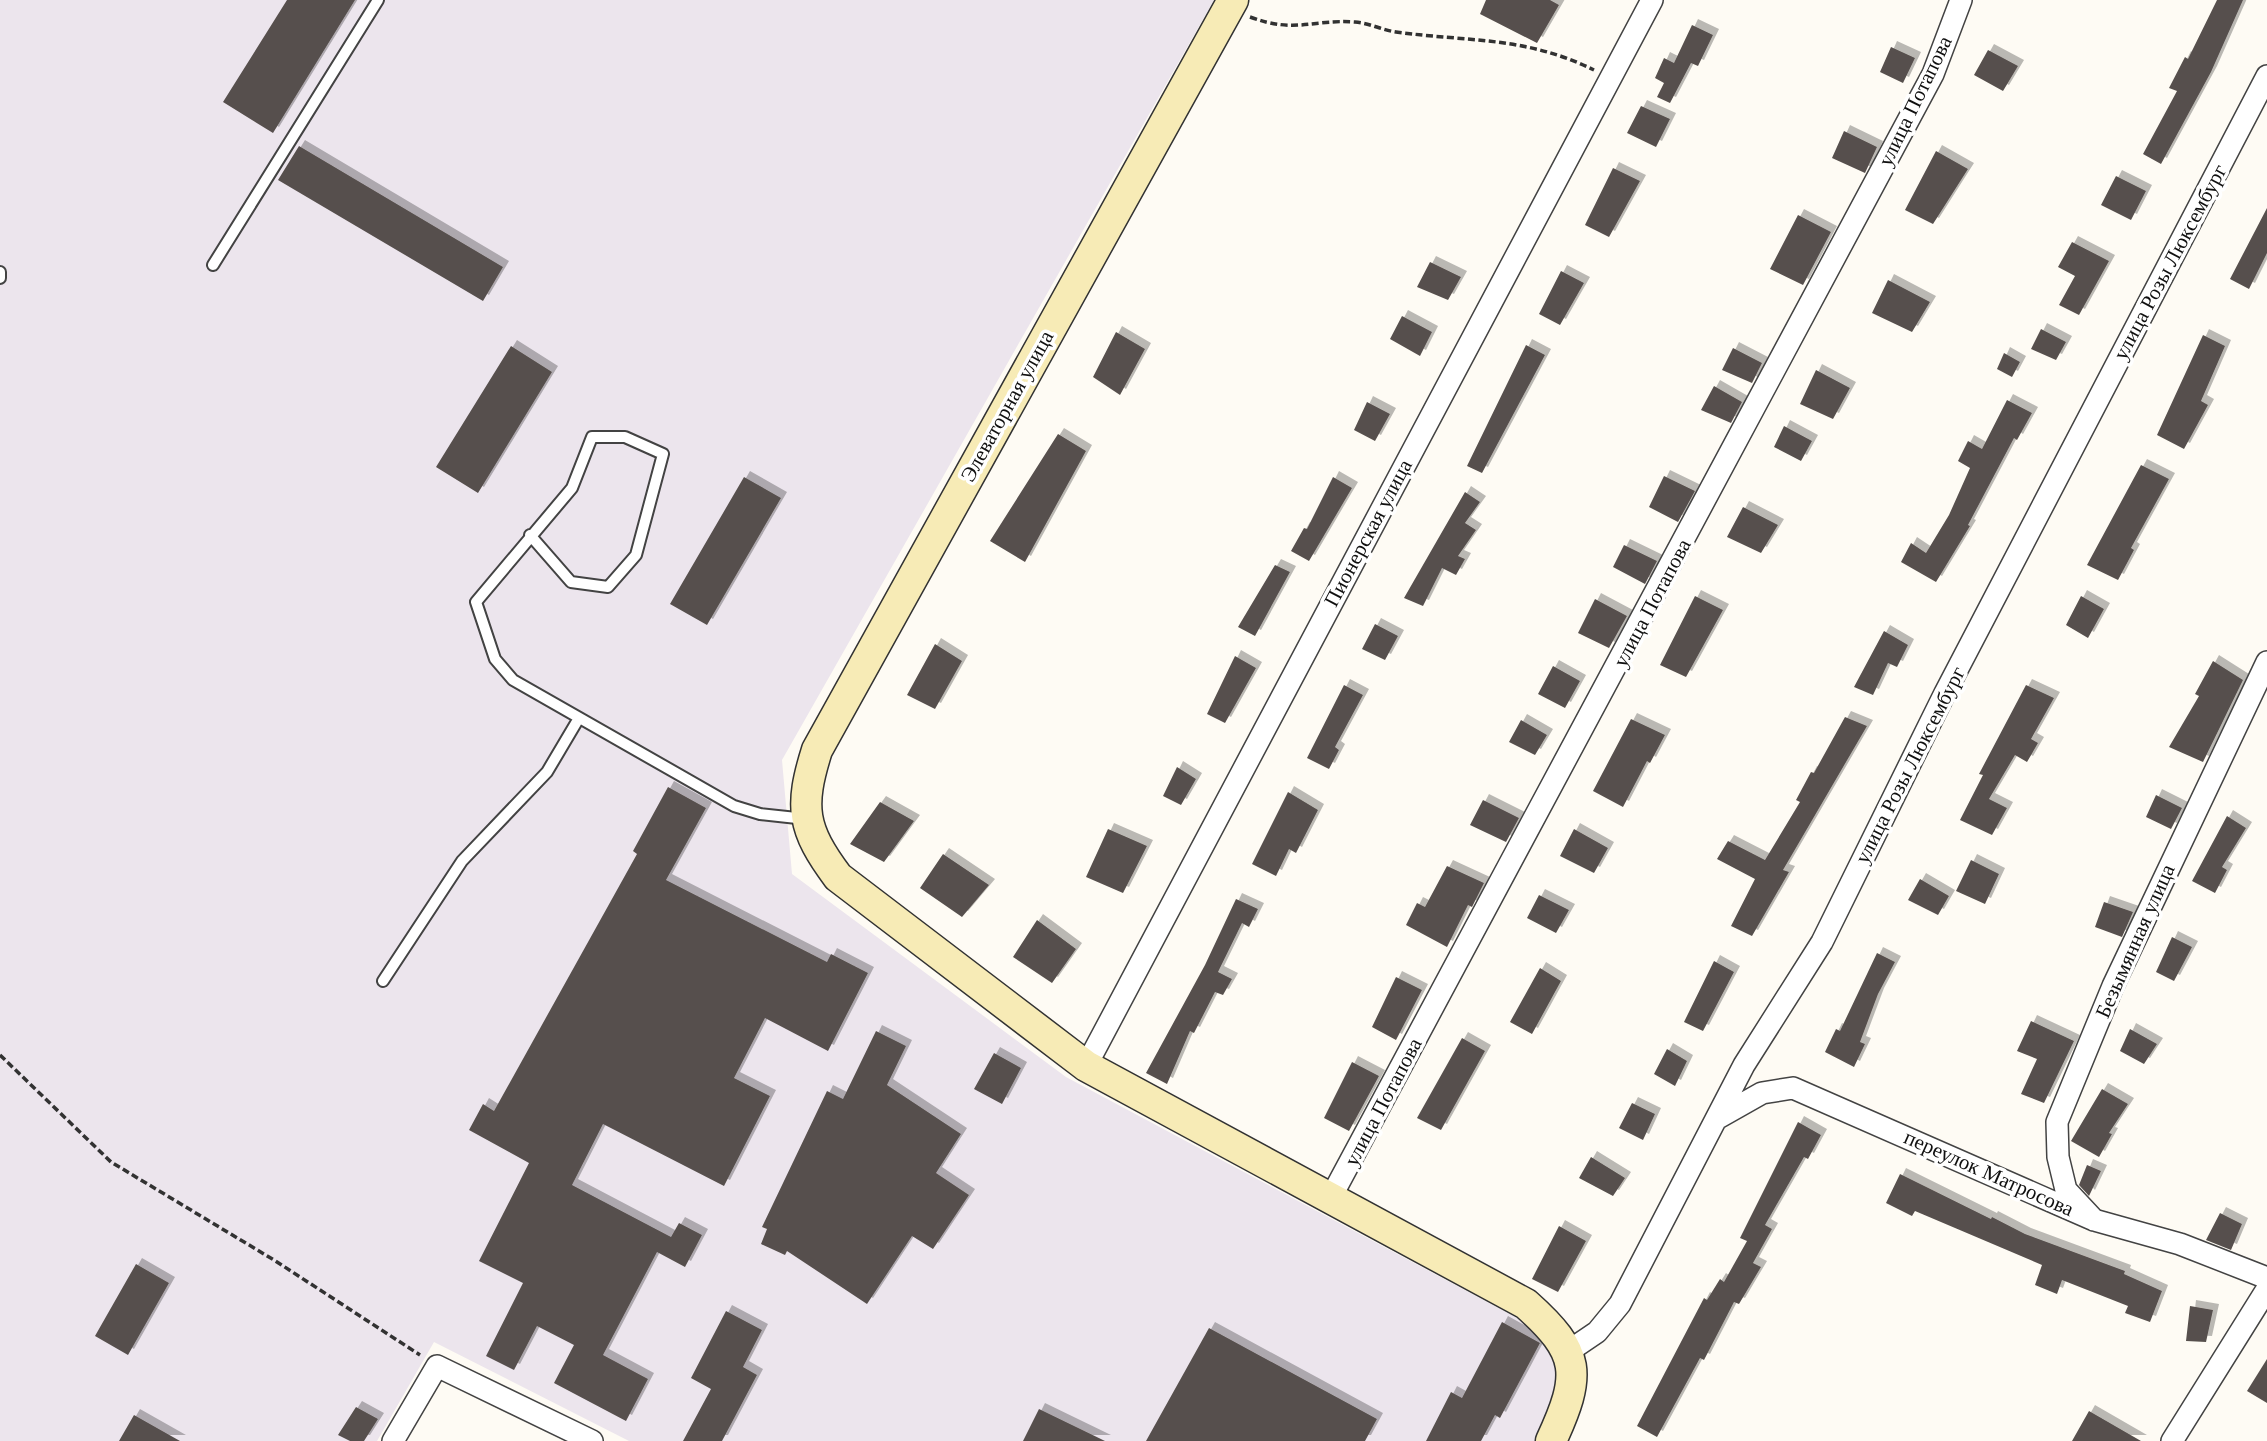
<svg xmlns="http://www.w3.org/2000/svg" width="2267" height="1441" font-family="'Times New Roman',serif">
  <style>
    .industrial { fill: #ece5ed }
    .building { fill: #57504d; filter: url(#shadow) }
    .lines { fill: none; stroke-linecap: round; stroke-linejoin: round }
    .service-casing { stroke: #434343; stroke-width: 14 }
    .minor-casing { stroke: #434343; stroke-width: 24 }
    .secondary-casing { stroke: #323232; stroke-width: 33 }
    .path { stroke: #323232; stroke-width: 3.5; stroke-dasharray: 7 3.5; stroke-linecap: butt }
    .service { stroke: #fff; stroke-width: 10 }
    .minor { stroke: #fff; stroke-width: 21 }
    .secondary { stroke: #f7ebb6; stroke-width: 30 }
    .labels { text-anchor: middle; stroke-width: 7; stroke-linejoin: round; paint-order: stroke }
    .street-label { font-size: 21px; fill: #101010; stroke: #fff }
  </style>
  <defs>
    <filter id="shadow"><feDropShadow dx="6" dy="-6" stdDeviation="0" flood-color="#0004"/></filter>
  </defs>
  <rect width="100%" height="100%" fill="#fefbf4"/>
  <path class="industrial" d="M0,0H1214L782,760L792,874L1066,1077L1549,1335L1560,1394L1536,1441H629L434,1342L377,1441H0Z"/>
  <path class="building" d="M287,0H355L273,133L223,102Z
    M1486,0H1550L1559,5L1537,43L1480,14Z
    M2217,0H2243L2211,72L2161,164L2143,154L2177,91L2169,88L2185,57L2188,59Z
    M1692,25L1713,35L1698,66L1691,63L1670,103L1657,97L1664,83L1655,78L1664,58L1674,63Z
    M1891,47L1915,58L1903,83L1880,72Z
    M1988,50L2018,66L2003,91L1974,75Z
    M1641,106L1670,119L1656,147L1627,133Z
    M1844,131L1877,147L1865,173L1832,158Z
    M299,146L503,267L483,301L278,180Z
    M1936,151L1968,169L1933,224L1905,210Z
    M1613,168L1640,181L1609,237L1585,225Z
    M2116,176L2146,191L2131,220L2101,205Z
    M2267,208V253L2249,289L2230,279Z
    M1798,215L1831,232L1803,285L1770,269Z
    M2072,242L2109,261L2079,315L2059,305L2075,276L2058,267Z
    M1430,262L1461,277L1448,300L1417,287Z
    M1561,271L1584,283L1560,325L1539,314Z
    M1888,280L1930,302L1912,332L1872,313Z
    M1402,316L1432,332L1420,356L1390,339Z
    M2041,329L2066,342L2056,360L2031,349Z
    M1116,332L1145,349L1120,395L1093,377Z
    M2203,335L2225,346L2201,401L2208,405L2184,449L2157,435Z
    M1526,345L1545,355L1482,473L1467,466Z
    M511,346L552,372L478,493L436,467Z
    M1733,348L1762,363L1752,383L1722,370Z
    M2004,353L2020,362L2012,377L1997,369Z
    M1816,370L1850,388L1833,419L1800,404Z
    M1714,386L1742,402L1731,423L1701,410Z
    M2007,400L2032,413L2017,440L2014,438L1968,525L1970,526L1936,582L1901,562L1911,543L1926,553L1949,515L1970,468L1958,461L1968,441L1982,449Z
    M1367,402L1390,414L1375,441L1354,430Z
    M1784,426L1812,441L1801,461L1774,447Z
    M1058,434L1086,451L1025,562L990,541Z
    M2141,465L2169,479L2131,548L2134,550L2118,580L2087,565Z
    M1664,476L1695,491L1678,522L1649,507Z
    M744,477L781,498L707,625L670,604Z
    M1333,477L1352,488L1309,561L1291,551L1304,528L1307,529Z
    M1465,492L1480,502L1465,523L1476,530L1458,556L1465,559L1456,575L1442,568L1423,606L1404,598Z
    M1743,507L1778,525L1761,553L1727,537Z
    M1624,545L1657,561L1645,584L1613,567Z
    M1275,565L1290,572L1255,636L1238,627Z
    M1695,596L1723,610L1686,677L1660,665Z
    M2081,596L2104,609L2088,638L2066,625Z
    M1595,599L1627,616L1609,648L1578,633Z
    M1375,624L1398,636L1385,660L1362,649Z
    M1884,631L1908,645L1897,667L1888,663L1873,695L1854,687Z
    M935,644L962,661L935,709L907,695Z
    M1235,656L1256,668L1225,723L1207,714Z
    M2213,661L2243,680L2203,762L2169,747L2199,696L2195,694Z
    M1553,666L1580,681L1565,708L1538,694Z
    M1344,685L1363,695L1335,747L1339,750L1329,769L1307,758Z
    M2026,685L2054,698L2031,739L2038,743L2027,762L2015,755L1989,799L2007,808L1992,835L1960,820L1983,775L1979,774Z
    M1845,717L1867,726L1783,870L1789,872L1752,936L1731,926L1755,879L1717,859L1728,841L1765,860L1800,802L1796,800L1811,772L1814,773Z
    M1631,719L1665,735L1650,763L1647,761L1623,807L1593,791Z
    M1521,720L1547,735L1535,755L1509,742Z
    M1177,767L1196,779L1181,805L1163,796Z
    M668,787L706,808L666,880L827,962L831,954L868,973L828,1051L765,1018L734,1078L770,1096L724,1186L603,1124L572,1185L671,1237L679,1223L702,1235L685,1267L657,1252L603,1355L648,1379L626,1421L554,1383L574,1345L537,1326L514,1370L486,1356L523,1283L479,1261L529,1163L469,1130L483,1104L494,1111L637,854L633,851Z
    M1288,792L1318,810L1296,853L1289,849L1276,876L1252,864Z
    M2156,795L2182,808L2171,829L2146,817Z
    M1483,800L1519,818L1506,842L1470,825Z
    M880,802L914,821L884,862L850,844Z
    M2227,816L2246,828L2222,867L2227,870L2215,893L2192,881Z
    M1108,829L1147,846L1123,893L1086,877Z
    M1574,829L1608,848L1594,873L1560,856Z
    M943,854L989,885L962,917L920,888Z
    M1971,860L1999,874L1985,904L1956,891Z
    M1447,866L1484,883L1472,907L1468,905L1447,947L1406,925L1417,903L1425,907Z
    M1920,879L1949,896L1938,915L1908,900Z
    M1539,895L1569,910L1556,933L1527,918Z
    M1236,899L1258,909L1249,927L1242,923L1218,972L1232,979L1223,995L1215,992L1194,1033L1190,1031L1167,1084L1146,1073L1205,965Z
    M2104,902L2133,912L2122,937L2095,927Z
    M1037,920L1076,949L1052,983L1013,957Z
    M2172,937L2192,947L2174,981L2156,972Z
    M1877,953L1895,962L1878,994L1860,1042L1865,1044L1854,1067L1825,1052L1836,1029L1840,1031Z
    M1714,961L1734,972L1703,1031L1684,1022Z
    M1540,968L1561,981L1532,1034L1510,1022Z
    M1396,977L1422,990L1396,1040L1372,1027Z
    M2031,1021L2074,1041L2044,1103L2021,1094L2037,1059L2017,1051Z
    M2130,1029L2157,1044L2144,1064L2120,1051Z
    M876,1031L906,1046L887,1085L961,1134L936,1173L969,1195L933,1249L912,1236L867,1304L787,1251L785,1255L761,1244L767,1229L762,1227L827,1091L843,1099Z
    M1462,1038L1485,1051L1441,1130L1417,1118Z
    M1667,1049L1687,1061L1675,1086L1654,1074Z
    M994,1053L1021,1068L1002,1104L974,1089Z
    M1352,1062L1379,1076L1349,1131L1324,1118Z
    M2102,1089L2128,1104L2109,1133L2112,1134L2099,1157L2071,1141Z
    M1632,1103L1655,1114L1643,1140L1619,1128Z
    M1798,1122L1821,1135L1808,1159L1804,1157L1765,1225L1772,1229L1753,1263L1761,1267L1739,1304L1734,1302L1704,1360L1700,1358L1657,1437L1637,1426L1704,1298L1707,1300L1720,1279L1724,1282L1747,1241L1740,1238Z
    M1591,1157L1625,1178L1613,1196L1579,1178Z
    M2087,1165L2101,1171L2089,1196L2079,1185Z
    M1900,1174L1991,1219L1992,1217L2025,1234L2125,1271L2124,1274L2162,1291L2150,1322L2125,1313L2128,1306L2062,1280L2057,1294L2035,1285L2042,1265L1915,1211L1912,1216L1886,1203Z
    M2220,1213L2242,1224L2231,1250L2206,1240Z
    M1559,1226L1586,1241L1558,1292L1532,1279Z
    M136,1264L169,1283L128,1355L95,1336Z
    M2190,1306L2213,1310L2206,1342L2186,1341Z
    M726,1311L762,1330L743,1367L757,1375L722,1441H683L711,1389L691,1378Z
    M1502,1322L1540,1343L1500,1418L1495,1415L1481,1441H1426L1451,1392L1462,1398Z
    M1209,1328L1377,1419L1365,1441H1146Z
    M2267,1359V1403L2247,1391Z
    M356,1407L378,1419L364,1441H350L338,1435Z
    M1039,1409L1105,1441H1023Z
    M2089,1411L2141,1441H2072Z
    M134,1415L180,1441H119Z"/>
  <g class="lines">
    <defs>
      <path id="service" d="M213,265L378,0
        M0,272V278
        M530,535L571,582L608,587L636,555L663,454L625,437H592L572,488L476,602L495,659L513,680L734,806L760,814L806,819
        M383,981L462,861L547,772L579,718"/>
      <path id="minor" d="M1086,1066L1652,0
        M1716,1119L1762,1093L1793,1088L2094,1220L2180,1244L2267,1278
        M1330,1199L1933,74L1961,0
        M2094,1220L2066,1190L2058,1157L2057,1122L2113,986L2267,662
        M1569,1351L1597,1332L1620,1304L1744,1065L1822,942L1945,693L2267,76
        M393,1441L437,1366L592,1441
        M2172,1441L2267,1289"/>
      <path id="secondary" d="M1233,0L817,750C799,807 802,829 838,877L1086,1066L1526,1304C1581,1353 1582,1374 1551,1441"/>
    </defs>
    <use href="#service" class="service-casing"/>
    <use href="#minor" class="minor-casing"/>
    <use href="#secondary" class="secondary-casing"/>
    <path class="path" d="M1250,17C1296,34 1312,19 1355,22C1369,23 1382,30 1396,32C1469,42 1525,36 1594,70
      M0,1055L111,1162L274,1260L420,1355"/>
    <use href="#service" class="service"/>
    <use href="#minor" class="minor"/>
    <use href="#secondary" class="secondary"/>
  </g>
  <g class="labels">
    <g class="street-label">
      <text transform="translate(1915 101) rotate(-64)" y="7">улица Потапова</text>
      <text transform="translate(2170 262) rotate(-62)" y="7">улица Розы Люксембург</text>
      <text transform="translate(1007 406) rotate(-61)" y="7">Элеваторная улица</text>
      <text transform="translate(1368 533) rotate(-62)" y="7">Пионерская улица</text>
      <text transform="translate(1652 603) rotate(-62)" y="7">улица Потапова</text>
      <text transform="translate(1910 765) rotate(-63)" y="7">улица Розы Люксембург</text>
      <text transform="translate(2135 941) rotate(-66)" y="7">Безымянная улица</text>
      <text transform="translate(1383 1102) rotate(-62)" y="7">улица Потапова</text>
      <text transform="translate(1989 1173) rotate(24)" y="7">переулок Матросова</text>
    </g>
  </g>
</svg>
